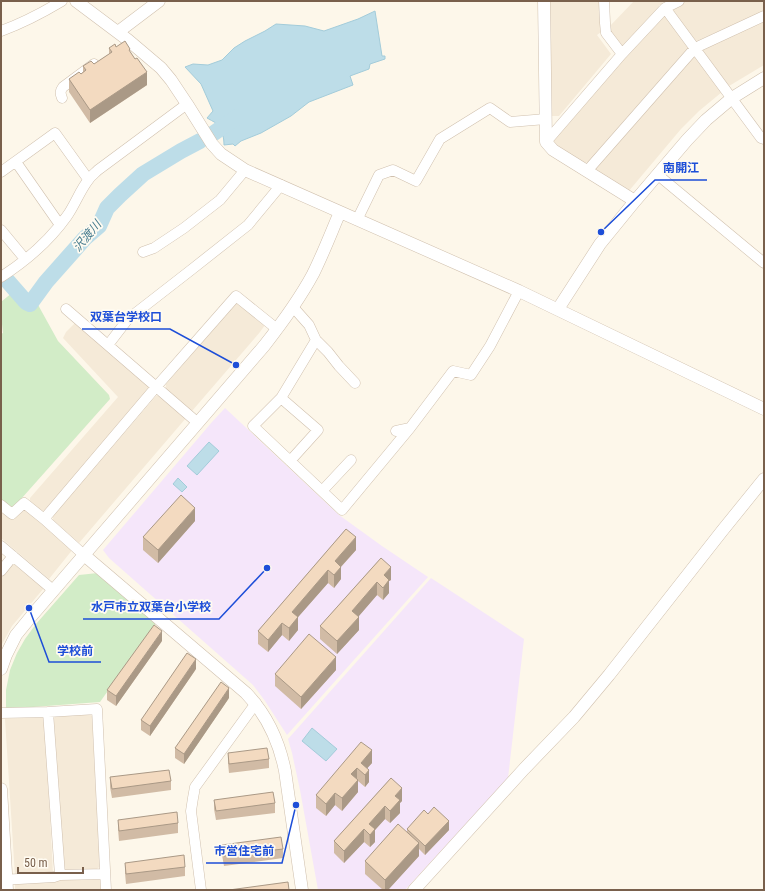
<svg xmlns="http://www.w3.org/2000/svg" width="765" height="891" font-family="'Roboto Condensed','Noto Sans JP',sans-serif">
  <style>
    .residential { fill: #f5ead8 }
    .education { fill: #f5e6fa }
    .green { fill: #d2ecc7 }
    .water { fill: #bddde8; stroke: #a3ccda }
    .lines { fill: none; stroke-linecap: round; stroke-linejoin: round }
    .river { stroke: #bddde8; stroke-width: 16 }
    .minor-casing { stroke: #d0c0ae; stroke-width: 11 }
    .tertiary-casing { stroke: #d0c0ae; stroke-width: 13 }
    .minor { stroke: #fff; stroke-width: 10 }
    .tertiary { stroke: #fff; stroke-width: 12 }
    .wall { fill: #d1bba5 }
    .shaded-wall { fill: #aa9986 }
    .building { fill: #f3dac0; stroke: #aa9986 }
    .labels { text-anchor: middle; stroke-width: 3.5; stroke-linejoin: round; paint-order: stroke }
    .water-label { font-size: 12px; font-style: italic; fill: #447a8d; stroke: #fffbf1 }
    .leader { fill: none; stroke: #1d4ed8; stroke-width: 1.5 }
    .callout-dot { fill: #1d4ed8; stroke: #fffbf1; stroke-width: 1.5 }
    .callout-label { font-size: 12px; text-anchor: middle; font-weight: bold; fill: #1d4ed8; stroke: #fffbf1; stroke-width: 3.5; stroke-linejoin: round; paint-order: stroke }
  </style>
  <rect width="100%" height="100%" fill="#fdf7ea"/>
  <path class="residential" d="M547,1H600L601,32L597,35L611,54L559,116H549Z
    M634,1H664L623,46H620L609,31V27Z
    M684,1H764V11L697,41L693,39L672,10Z
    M666,16L687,46V49L629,115L588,162L584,163L554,144L553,140L661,17Z
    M764,20V65L729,86L703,51V48Z
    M692,57H696L722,92L699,111L681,129L628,192L596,171L595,168Z
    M235,304H239L265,325L260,332L192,411L166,389V384Z
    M75,323L149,385L150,390L46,510L42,511L30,501V498L118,397L63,338L66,332Z
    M160,395L186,418L79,543L53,520V516L156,396Z
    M1,509H26L73,549L49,579L1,538Z
    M17,564L44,588L12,626L1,646V578L12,565Z
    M89,714L92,716L100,866L97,869L65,871L61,868L54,718L56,716Z
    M42,717L45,719L53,874L15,876L5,719Z
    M98,877L101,880L102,890H15V883Z"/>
  <path class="education" d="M225,408L339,515L382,546L428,577L287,735L265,701L253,685L109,558L103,550L212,422Z
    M431,578L524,639L508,778L405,890H318L300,790L292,753L288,739Z"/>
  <path class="green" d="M13,292L28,311L37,303L58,341L109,395L110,399L13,508H10L1,501V334L3,333L1,315V302Z
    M98,573L156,623L100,702L6,709V690L10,670L17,653L25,639L36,624L79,575Z"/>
  <path class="water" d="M375,11L382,56H385V59L370,64L369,69L350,76L353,85L309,102L291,116L261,133L241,141L235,146L233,144L224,145C224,137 222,129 216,123C213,121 210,120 207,118L213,111L201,84L185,67L193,64L208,65L222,60L234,48L245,41L265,31L276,24L305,26L324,31L358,19Z
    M209,442L219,451L197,475L187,466Z
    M178,478L187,487L182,492L173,484Z
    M312,728L337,749L326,761L302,741Z"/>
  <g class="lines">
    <path class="river" d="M214,133L237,117
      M5,278L26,302L30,304L46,282L85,238L99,226L107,208L120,195L143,174L181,151L200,141"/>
    <defs>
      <path id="minor" d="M604,1L605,23L606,33L622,54
        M665,8L761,138L764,139
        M1,31C23,23 42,13 62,1
        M62,98C60,93 60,91 63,87L94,64
        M546,142L622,54L665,8L679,1
        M16,162L60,225
        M587,171L695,48L764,16
        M1,172L55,133L88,179
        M658,175L764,263
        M357,220L379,175L393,170L416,181L440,139L490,108L510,122L546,119
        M1,230L25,259
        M143,252L154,248L184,228L220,200L245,170
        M1,277C26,261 50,240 67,216C75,205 80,190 89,179C91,176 95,173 98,170L187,104
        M293,307L309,325L316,340L281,398L253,426L342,510L410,428
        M66,309L198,423
        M316,340L328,352L339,366L355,383
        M108,345L128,319L191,270L248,225L281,185
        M281,398L318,430L290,461
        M396,431L410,428L453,371L471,375L490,346L519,291
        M322,491L351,460
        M1,505L12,514L24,503L44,519L84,555
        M44,519L156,387L236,296L277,329
        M1,546L53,590
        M1,571L13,556
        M48,712L60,875
        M1,713L48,712L97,709L106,890
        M1,880L54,877L60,875L105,874
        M201,890L191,811L193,798L195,787L256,703"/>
      <path id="tertiary" d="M76,1L128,40L161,68L171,80L187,104L212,144L221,154L245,170L519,291L764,409
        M544,1L546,142L553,150L635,201
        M118,32L159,1
        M558,309L600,244L635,201L687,140L706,120L732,98L764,78
        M84,555L246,693C267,715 279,741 285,771L302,890
        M1,669L6,655L16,635L34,613L264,346C282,323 299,300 313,274C323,254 331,233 340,212
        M1,789L7,890
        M414,890L524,769L574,717L609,675L722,531L764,479"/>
    </defs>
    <use href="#minor" class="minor-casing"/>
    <use href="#tertiary" class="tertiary-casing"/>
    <use href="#minor" class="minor"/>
    <use href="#tertiary" class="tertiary"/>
  </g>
  <path class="wall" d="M116,47L130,52L147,85L90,123L69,92V79L81,74L83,72V66L94,64L109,54V48Z
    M195,521L158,563L143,550V537Z
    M346,529L356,550L341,567V579L334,588L328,583L298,617V630L289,641L282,635L268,652L258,644V631Z
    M381,558L391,580L389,581V593L383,600L377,595L358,617L359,630L337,654L320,639V626Z
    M162,641L116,706L107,700V690Z
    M196,669L150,736L141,730V720Z
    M336,670L301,709L275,686V674Z
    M229,698L184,764L175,758V748Z
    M372,750V763L367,768L369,782L365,787L358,781V792L342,811L335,805L326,816L316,808V795Z
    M228,753L269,759V768L229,773L228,763Z
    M110,777L171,781V790L112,798L110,787Z
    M391,778L402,801L400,803V813L390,823L385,819L375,830V842L370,847L364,842L344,863L334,853V841Z
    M214,800L275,803V813L216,820L214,809Z
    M428,814L449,830L425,855L419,849V856L388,890H383L365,874V861L407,832V829Z
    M118,820L178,823V833L119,841L118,829Z
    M222,845L283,849V858L224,866L222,855Z
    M125,863L185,867V876L126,884L125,873Z"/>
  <path class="shaded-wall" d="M147,72V85L90,123V110Z
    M195,508V521L158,563V550Z
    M356,537V550L337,571L341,567V579L334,588V575L335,561Z
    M391,567V580L389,581V593L383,600L384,575Z
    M328,570V583L292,624V612Z
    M377,582V595L352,624V611Z
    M298,617V630L289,641V628Z
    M359,617V630L337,654V641Z
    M282,623V635L268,652V640Z
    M162,631V641L116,706V696Z
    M336,657V670L301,709V697Z
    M196,659V669L150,736V726Z
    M229,688V698L184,764V754Z
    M372,750V763L363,773L361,763Z
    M357,768V780L351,774Z
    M369,770V782L365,787V775Z
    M358,780V792L342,811V798Z
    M402,788V801L400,803V813L390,823V811L395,796Z
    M335,793V805L326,816V804Z
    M385,806V819L375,830V842L370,847L369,824Z
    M449,821V830L425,855V846Z
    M364,829V842L344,863V851Z
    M419,843V856L388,890H385V880Z"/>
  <path class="building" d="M125,41L130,49L129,50L135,59L137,58L147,72L90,110L69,79L79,72L81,74L86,70L83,66L91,61L94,64L112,52L109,48L115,44L116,47Z
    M181,495L195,508L158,550L143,537Z
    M346,529L356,537L335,561L341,567L334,575L328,570L292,612L298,617L289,628L282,623L268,640L258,631Z
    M381,558L391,567L384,575L389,580L383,588L377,582L352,611L359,617L337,641L320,626Z
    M154,625L162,631L116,696L107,690Z
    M309,634L336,657L301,697L275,674Z
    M187,653L196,659L150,726L141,720Z
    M221,682L229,688L184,754L175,748Z
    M361,742L372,750L361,763L369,770L365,775L357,768L351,774L358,780L342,798L335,793L326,804L316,795Z
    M267,748L269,759L229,764L228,753Z
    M169,770L171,781L112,789L110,777Z
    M391,778L402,788L395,796L400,800L390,811L385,806L369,824L375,829L370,835L364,829L344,851L334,841Z
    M273,792L275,803L216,811L214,800Z
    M434,807L449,821L425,846L407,829L424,810L428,814Z
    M177,812L178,823L119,831L118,820Z
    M398,824L419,843L385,880L365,861Z
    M281,837L283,849L224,856L222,845Z
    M184,855L185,867L126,874L125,863Z
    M288,882L289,890H229Z"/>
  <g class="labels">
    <g class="water-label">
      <text transform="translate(87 236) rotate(-50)" y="4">沢渡川</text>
    </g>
  </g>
  <path class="leader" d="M601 232L655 180H707M236 365L170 329H82M267 568L219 619H83M29 608L49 662H101M296 805L282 863H206"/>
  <g class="callout-dot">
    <circle cx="601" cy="232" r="4"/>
    <circle cx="236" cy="365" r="4"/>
    <circle cx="267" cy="568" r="4"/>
    <circle cx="29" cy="608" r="4"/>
    <circle cx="296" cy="805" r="4"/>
  </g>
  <g class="callout-label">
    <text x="681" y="172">南開江</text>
    <text x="126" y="321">双葉台学校口</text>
    <text x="151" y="611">水戸市立双葉台小学校</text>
    <text x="75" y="655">学校前</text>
    <text x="244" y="855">市営住宅前</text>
  </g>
  <rect width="765" height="891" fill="none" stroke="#79604c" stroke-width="4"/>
  <path d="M18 867v6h65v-6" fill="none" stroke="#79604c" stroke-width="2"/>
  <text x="24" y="867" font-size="12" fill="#79604c" stroke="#fffbf1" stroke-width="3" paint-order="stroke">50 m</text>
</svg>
